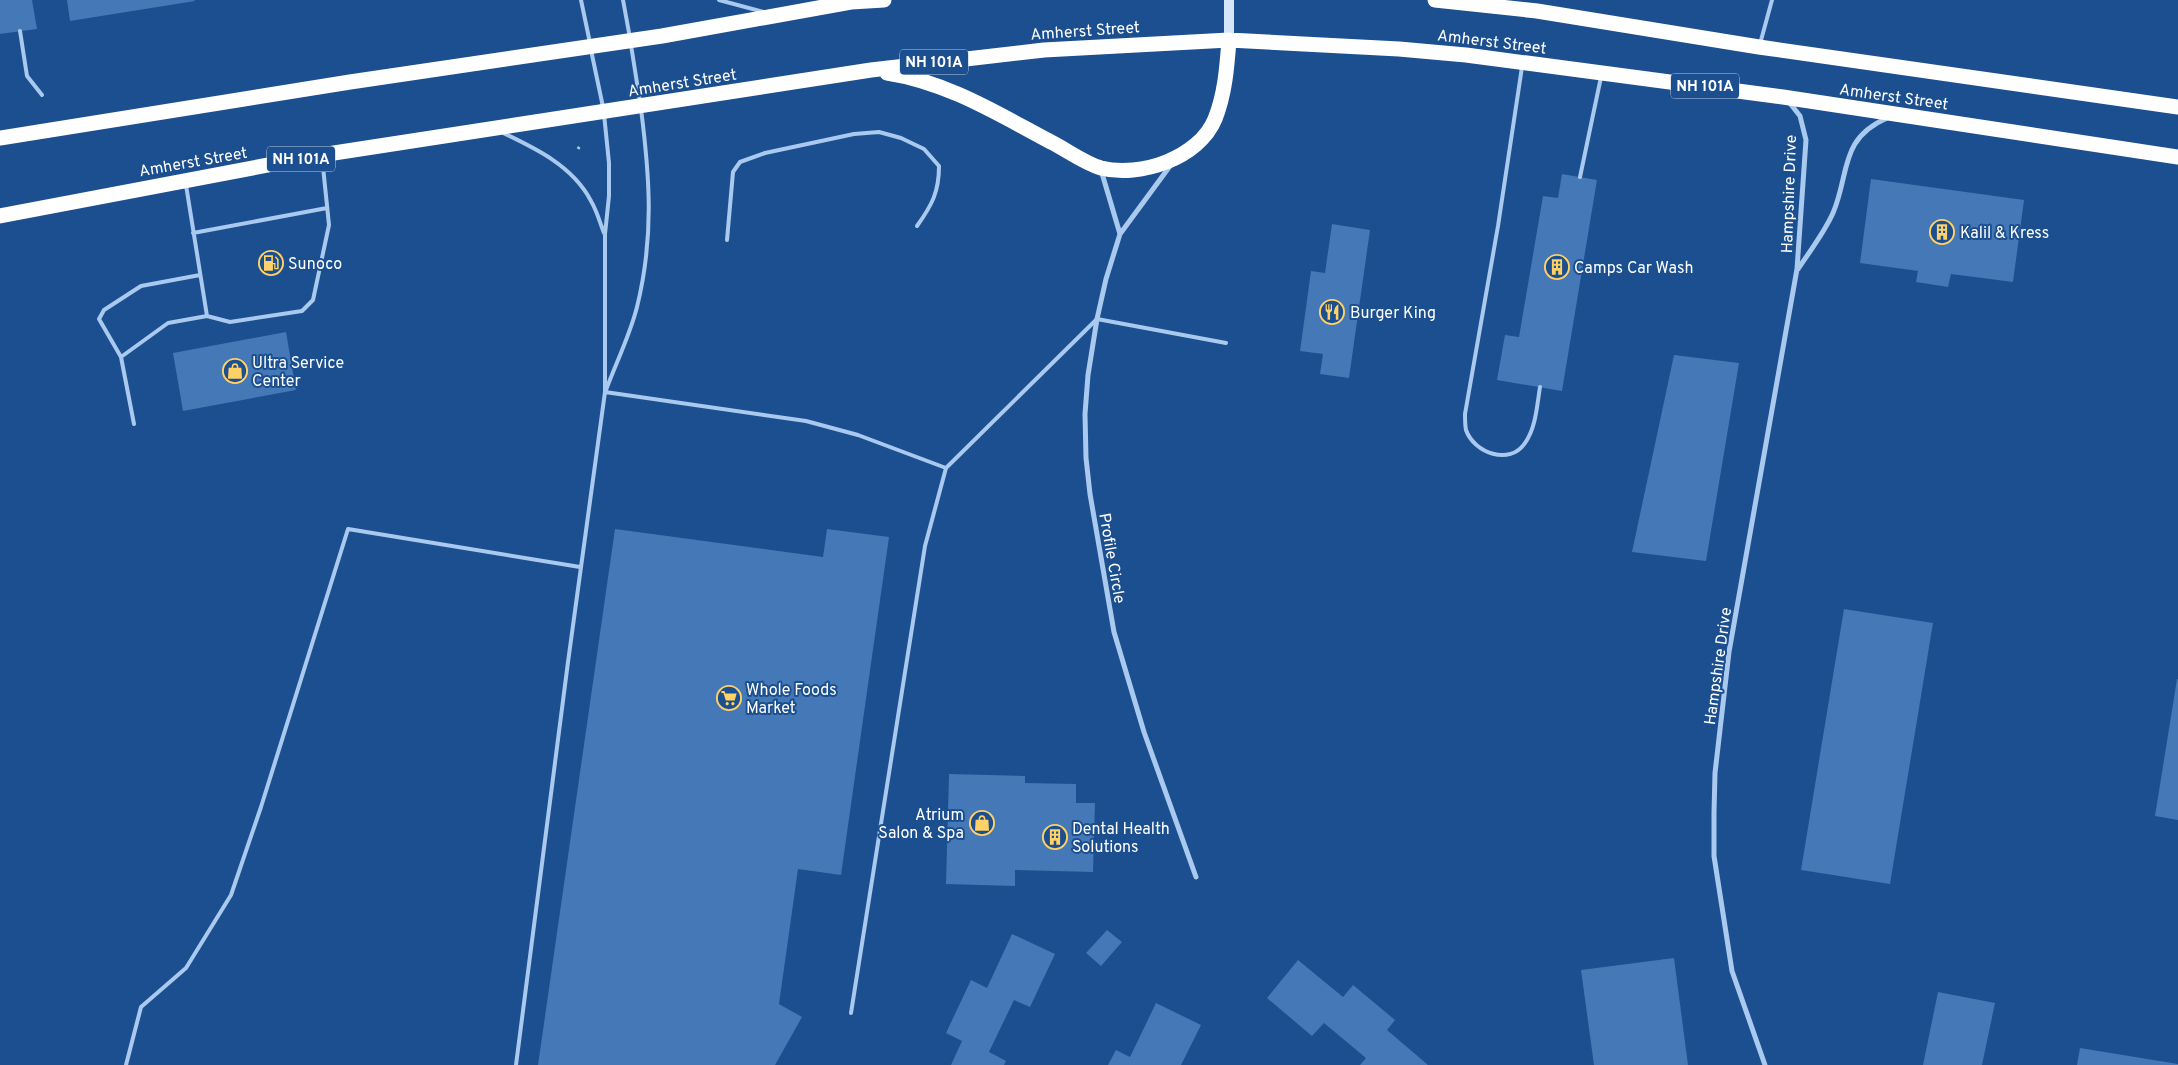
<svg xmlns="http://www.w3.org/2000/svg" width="2178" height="1065" font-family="Overpass,sans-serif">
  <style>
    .building { fill: #4478b7 }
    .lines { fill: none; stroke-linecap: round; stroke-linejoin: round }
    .path { stroke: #a9c9ee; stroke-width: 3; stroke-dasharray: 2.5 4; stroke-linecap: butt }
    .lane { stroke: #a9c9ee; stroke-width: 4 }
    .street { stroke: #a9c9ee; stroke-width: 5 }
    .secondary { stroke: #d6e6fa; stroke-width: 10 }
    .highway { stroke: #fff; stroke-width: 15 }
    .labels { text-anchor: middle; stroke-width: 4; stroke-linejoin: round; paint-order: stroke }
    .shield { fill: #1b4f8f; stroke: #bbcadd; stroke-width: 1 }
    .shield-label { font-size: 15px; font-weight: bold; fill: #fff }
    .street-label { font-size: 16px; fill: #fff; stroke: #1b4f8f }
    .poi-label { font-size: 16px; fill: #fff; stroke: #1b4f8f; text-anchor: start }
  </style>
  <rect width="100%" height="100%" fill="#1b4f8f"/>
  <path class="building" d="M0,0H32L37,29L0,34Z
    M67,0H194L195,1L70,21Z
    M1562,174L1597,180L1562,391L1497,380L1505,335L1519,337L1543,196L1558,198Z
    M1871,179L2024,200L2013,282L1951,274L1948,287L1916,282L1918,271L1860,263Z
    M1332,224L1370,230L1349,378L1320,374L1323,354L1300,351L1311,271L1325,273Z
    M286,332L296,390L183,411L173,353Z
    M1674,355L1739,363L1706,561L1632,552Z
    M615,529L823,557L827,529L889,537L841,875L798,869L779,1004L802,1017L775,1065H538Z
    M1844,609L1933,623L1890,884L1801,870Z
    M2177,679H2178V820L2155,816Z
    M949,774L1025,776V783L1076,784V803H1095L1093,872L1015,870V886L946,884Z
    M1107,930L1122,942L1101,966L1086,953Z
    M1012,934L1055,954L1030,1007L1014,1000L989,1052L1006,1061L1004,1065H951L962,1041L946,1033L971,980L987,988Z
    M1674,958L1688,1065H1594L1581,970Z
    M1298,960L1343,997L1353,985L1395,1020L1387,1030L1428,1065H1360L1366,1058L1324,1023L1312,1036L1267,998Z
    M1938,992L1995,1003L1982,1065H1923Z
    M1156,1003L1201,1025L1181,1065H1108L1116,1050L1130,1057Z
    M2080,1048L2178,1064V1065H2077Z"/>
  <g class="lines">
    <path class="path" d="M578,149L581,144"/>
    <path class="lane" d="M581,0L590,43
      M623,0L630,38
      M719,0L764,12
      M20,31L27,76L42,95
      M1760,44L1772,0
      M631,45L640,102
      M591,50L603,107
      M1522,67L1498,226L1465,414C1465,419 1465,425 1466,430C1474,453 1510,466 1525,443C1536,428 1537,405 1540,387
      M501,132C535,148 573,166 591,201C597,211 600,223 604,233
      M1580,177L1601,77
      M186,185L207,316
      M193,233L327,208
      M727,240L733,172L740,162L765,153L854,134L879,132L901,138L924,149L939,166C939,192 932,205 917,226
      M121,357L99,319L104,310L141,286L200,275
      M606,390C616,363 630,335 637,307C654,238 650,179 641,109
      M605,392L806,421L858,435L946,468L1097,319L1226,343
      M134,424L121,357L168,323L207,316L230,322L302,311L313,300L329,225L322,157
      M851,1013L925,546L946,468
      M126,1065L141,1007L186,968L231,895L261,807L348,529L580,567
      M516,1065L568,662L605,392V234L609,196V163L604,114"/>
    <path class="street" d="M1170,166L1120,234L1106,279L1097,319L1088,375L1085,414L1086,458L1090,494L1114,632L1144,732L1196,877
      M1101,170L1120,234
      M1798,269C1810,251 1824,233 1833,213C1850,173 1839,139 1887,118
      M1765,1065L1732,971L1714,856V813L1715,773L1729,652L1797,269L1806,140L1800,116L1789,102"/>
    <path class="secondary" d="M1229,0V40"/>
    <path class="highway" d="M1435,0L1537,11L1759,47L2178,107
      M887,73C947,82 998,114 1051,142C1067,150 1084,163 1101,168C1140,178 1199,158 1215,119C1225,94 1227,67 1229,40
      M0,138L350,82L662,36L851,2L884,0
      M0,216L321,155L871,70L1044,50L1229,40L1399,49L1466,55L1783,97L2178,157"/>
  </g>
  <defs>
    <symbol id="building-ring" viewBox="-11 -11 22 22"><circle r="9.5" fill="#1b4f8f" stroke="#ffd166" stroke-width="1.5"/><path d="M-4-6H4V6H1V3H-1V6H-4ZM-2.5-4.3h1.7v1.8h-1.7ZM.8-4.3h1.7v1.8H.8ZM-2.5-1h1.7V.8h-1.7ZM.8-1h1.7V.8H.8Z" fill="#ffd166"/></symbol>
    <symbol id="fuel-ring" viewBox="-11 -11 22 22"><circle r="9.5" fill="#1b4f8f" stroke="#ffd166" stroke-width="1.5"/><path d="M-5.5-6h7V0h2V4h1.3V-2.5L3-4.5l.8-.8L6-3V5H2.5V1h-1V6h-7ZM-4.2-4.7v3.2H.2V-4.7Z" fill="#ffd166"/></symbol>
    <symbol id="restaurant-ring" viewBox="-11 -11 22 22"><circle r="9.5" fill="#1b4f8f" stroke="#ffd166" stroke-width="1.5"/><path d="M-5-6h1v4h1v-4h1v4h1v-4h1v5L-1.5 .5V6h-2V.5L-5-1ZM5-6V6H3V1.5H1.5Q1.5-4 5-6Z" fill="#ffd166"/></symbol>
    <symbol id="shop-ring" viewBox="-11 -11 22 22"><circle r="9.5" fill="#1b4f8f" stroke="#ffd166" stroke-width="1.5"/><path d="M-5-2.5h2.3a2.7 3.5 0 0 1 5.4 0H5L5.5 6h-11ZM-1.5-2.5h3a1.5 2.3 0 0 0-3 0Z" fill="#ffd166"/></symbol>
    <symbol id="supermarket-ring" viewBox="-11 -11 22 22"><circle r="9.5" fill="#1b4f8f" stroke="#ffd166" stroke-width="1.5"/><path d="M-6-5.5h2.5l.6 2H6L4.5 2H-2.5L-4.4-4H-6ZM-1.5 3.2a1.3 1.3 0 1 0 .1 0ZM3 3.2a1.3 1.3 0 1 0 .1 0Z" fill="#ffd166"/></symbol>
  </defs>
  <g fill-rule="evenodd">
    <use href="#building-ring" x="1928" y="218" width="28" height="28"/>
    <use href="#fuel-ring" x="257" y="249" width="28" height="28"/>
    <use href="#building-ring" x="1543" y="253" width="28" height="28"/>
    <use href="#restaurant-ring" x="1318" y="298" width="28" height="28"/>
    <use href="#shop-ring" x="221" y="357" width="28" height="28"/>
    <use href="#supermarket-ring" x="715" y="684" width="28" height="28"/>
    <use href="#shop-ring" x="968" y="809" width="28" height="28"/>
    <use href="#building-ring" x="1041" y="823" width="28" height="28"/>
  </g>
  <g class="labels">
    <g class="shield">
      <rect x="900" y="49.5" width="68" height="25" rx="4"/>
      <rect x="1671" y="73.5" width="68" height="25" rx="4"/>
      <rect x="267" y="146.5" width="68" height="25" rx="4"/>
    </g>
    <g class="shield-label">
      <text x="934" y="67">NH 101A</text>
      <text x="1705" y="91">NH 101A</text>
      <text x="301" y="164">NH 101A</text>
    </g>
    <g class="street-label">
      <text transform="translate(1085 30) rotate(-4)" y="6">Amherst Street</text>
      <text transform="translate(1492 41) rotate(7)" y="6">Amherst Street</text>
      <text transform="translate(682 82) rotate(-9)" y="6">Amherst Street</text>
      <text transform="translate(1894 96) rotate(8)" y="6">Amherst Street</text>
      <text transform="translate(193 161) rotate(-10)" y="6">Amherst Street</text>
      <text transform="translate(1788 194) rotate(-88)" y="6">Hampshire Drive</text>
      <text transform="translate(1113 558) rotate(80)" y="6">Profile Circle</text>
      <text transform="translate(1717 666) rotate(-82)" y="6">Hampshire Drive</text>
    </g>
    <g class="poi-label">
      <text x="1960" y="238">Kalil &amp; Kress</text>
      <text x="288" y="269">Sunoco</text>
      <text x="1574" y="273">Camps Car Wash</text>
      <text x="1350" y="318">Burger King</text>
      <text x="252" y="368">Ultra Service<tspan x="252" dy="18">Center</tspan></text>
      <text x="746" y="695">Whole Foods<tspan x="746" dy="18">Market</tspan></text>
      <text x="964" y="820" text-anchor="end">Atrium<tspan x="964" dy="18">Salon &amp; Spa</tspan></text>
      <text x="1072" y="834">Dental Health<tspan x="1072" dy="18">Solutions</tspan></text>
    </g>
  </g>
</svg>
